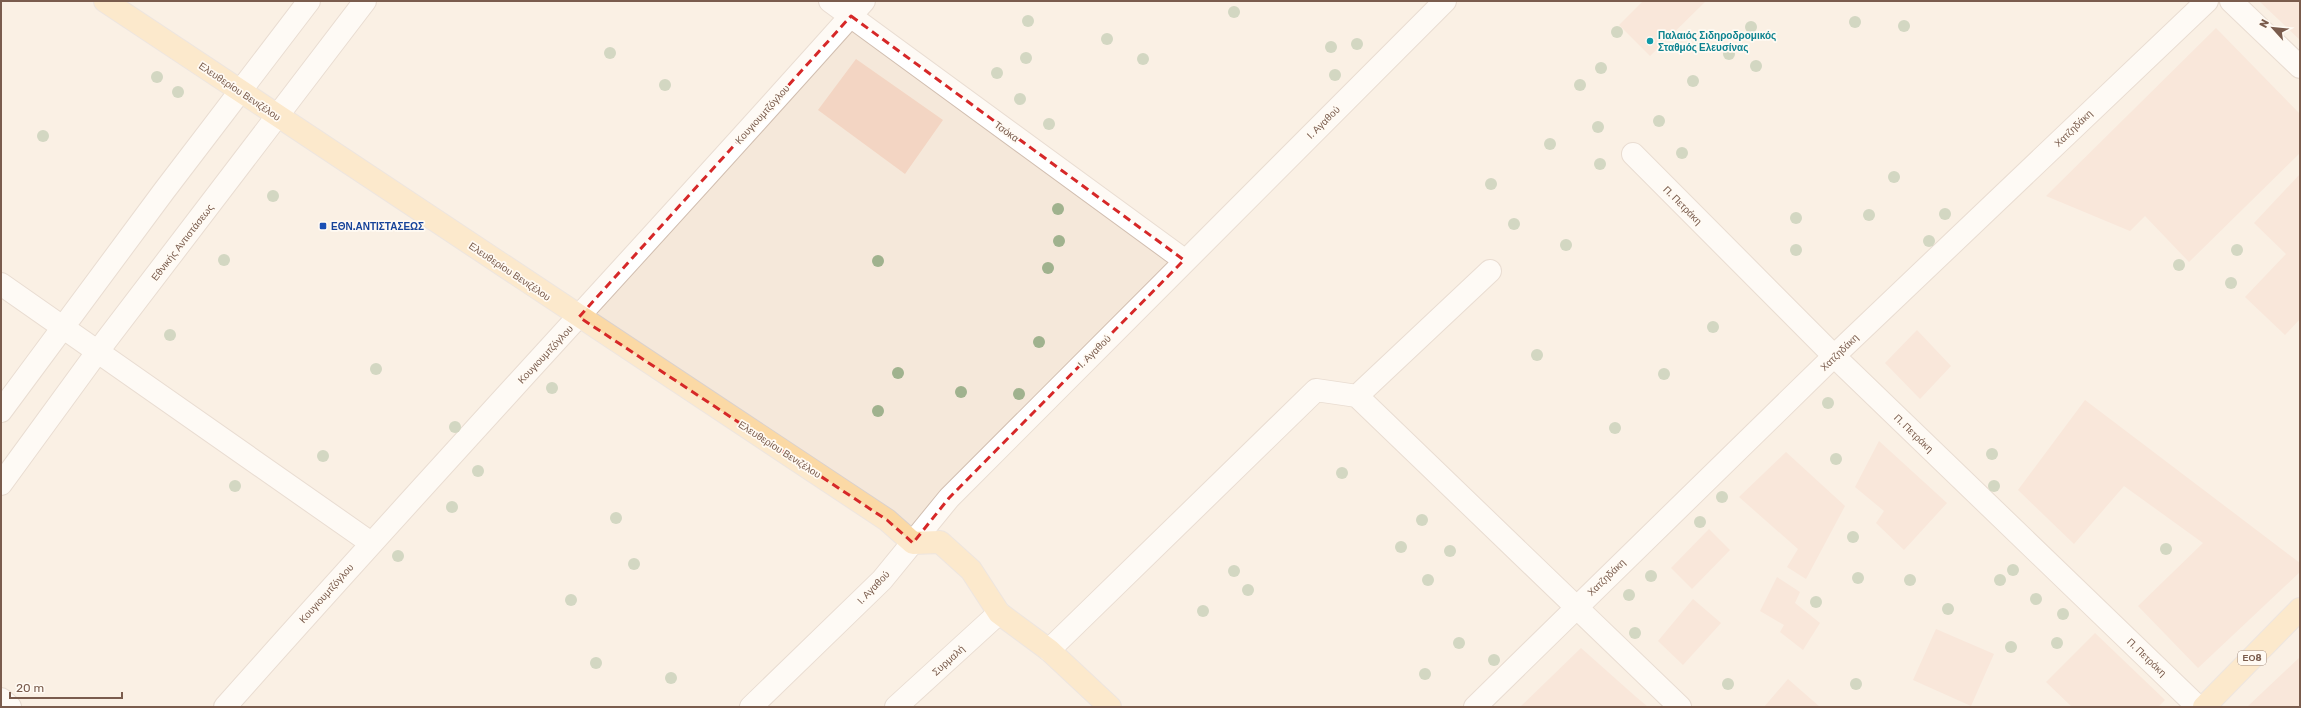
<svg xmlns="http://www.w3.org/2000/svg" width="2301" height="708" font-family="Rubik,sans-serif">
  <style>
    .residential { fill: #f5e8da }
    .building { fill: #f3d5c3 }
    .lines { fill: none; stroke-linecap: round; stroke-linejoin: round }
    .minor-casing { stroke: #d1beb0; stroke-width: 24 }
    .major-casing { stroke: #dad1cd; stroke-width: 24 }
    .minor { stroke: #fff; stroke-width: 22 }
    .major { stroke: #fbd9a5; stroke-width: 22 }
    .tree { fill: #a0b28e }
    .marked { fill: none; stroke: #d62828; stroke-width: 3; stroke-dasharray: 8 5; stroke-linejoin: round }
    .culture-dot { fill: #0f9aa8; stroke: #fffaf3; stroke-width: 1.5 }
    .transit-dot { fill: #1a4fb4; stroke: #fffaf3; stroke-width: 1.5 }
    .labels { text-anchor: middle; stroke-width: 3.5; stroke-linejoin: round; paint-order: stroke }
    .shield { fill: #fffaf3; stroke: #a28b7f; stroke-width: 1 }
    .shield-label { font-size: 9px; font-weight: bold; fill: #7a5c4d }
    .culture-label { font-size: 10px; font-weight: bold; fill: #0d838f; stroke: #fffaf3; text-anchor: start }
    .street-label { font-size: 10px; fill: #7a5c4d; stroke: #fffaf3 }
    .transit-label { font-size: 10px; font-weight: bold; fill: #164399; stroke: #fffaf3; text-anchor: start }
  </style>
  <rect width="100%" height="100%" fill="#fdf6ec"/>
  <path class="residential" d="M1,1H2300V707H1Z"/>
  <path class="building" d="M1643,1H1706L1650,56L1619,25Z
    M2259,1H2300V40Z
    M2216,28L2300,114V153L2189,262L2145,216L2130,231L2046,196Z
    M856,59L943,120L905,174L818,110Z
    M2300,174V319L2285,335L2245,297L2286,254L2254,223Z
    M1917,330L1951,366L1920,399L1885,363Z
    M2085,400L2300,563V572L2198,668L2138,606L2203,543L2124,486L2074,544L2018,490Z
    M1879,441L1947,503L1904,550L1876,523L1884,511L1855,487Z
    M1786,452L1845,506L1806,579L1787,567L1798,549L1739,497Z
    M1709,529L1730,550L1692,589L1671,568Z
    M1777,577L1800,592L1795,603L1820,623L1803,650L1780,632L1784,625L1760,611Z
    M1693,599L1721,623L1683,665L1658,641Z
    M1936,629L1994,654L1971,706L1913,680Z
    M2095,633L2165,700L2158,707H2072L2046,682Z
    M1581,648L1635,696L1648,707H1520Z
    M2300,657V707H2247Z
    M1788,679L1820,707H1764Z"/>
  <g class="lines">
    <defs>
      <path id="minor" d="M830,1L1184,260
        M2231,1L2300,67
        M1633,154L1834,356L2198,707
        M1,284L371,543
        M1357,396L1680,707
        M1,411L164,191L309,1
        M1,484L98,351L365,1
        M1049,650L1316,390L1357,396L1490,271
        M1,699L10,707
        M225,707C436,469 653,238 864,1
        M751,707L882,580L949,498L1445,1
        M896,707L999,613
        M1475,707L1834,356L2207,1"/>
      <path id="major" d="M105,1L887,520L913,543L940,542L971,570L999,613L1049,650L1110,707
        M2204,707L2300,609"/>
    </defs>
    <use href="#minor" class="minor-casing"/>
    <use href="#major" class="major-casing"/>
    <use href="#minor" class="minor"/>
    <use href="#major" class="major"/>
  </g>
  <g class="tree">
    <circle cx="1234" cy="12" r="6"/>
    <circle cx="1028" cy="21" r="6"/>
    <circle cx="1855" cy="22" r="6"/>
    <circle cx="1904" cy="26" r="6"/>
    <circle cx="1751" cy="27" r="6"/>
    <circle cx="1617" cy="32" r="6"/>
    <circle cx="1107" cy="39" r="6"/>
    <circle cx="1357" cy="44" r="6"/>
    <circle cx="1331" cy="47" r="6"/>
    <circle cx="610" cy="53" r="6"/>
    <circle cx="1729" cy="54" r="6"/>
    <circle cx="1026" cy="58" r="6"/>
    <circle cx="1143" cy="59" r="6"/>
    <circle cx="1756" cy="66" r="6"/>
    <circle cx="1601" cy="68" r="6"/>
    <circle cx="997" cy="73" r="6"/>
    <circle cx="1335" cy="75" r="6"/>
    <circle cx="157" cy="77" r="6"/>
    <circle cx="1693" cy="81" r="6"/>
    <circle cx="665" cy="85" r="6"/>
    <circle cx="1580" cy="85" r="6"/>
    <circle cx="178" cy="92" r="6"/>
    <circle cx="1020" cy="99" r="6"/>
    <circle cx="1659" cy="121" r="6"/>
    <circle cx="1049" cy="124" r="6"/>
    <circle cx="1598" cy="127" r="6"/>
    <circle cx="43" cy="136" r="6"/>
    <circle cx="1550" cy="144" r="6"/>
    <circle cx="1682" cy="153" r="6"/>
    <circle cx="1600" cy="164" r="6"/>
    <circle cx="1894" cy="177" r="6"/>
    <circle cx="1491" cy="184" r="6"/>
    <circle cx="273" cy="196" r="6"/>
    <circle cx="1058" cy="209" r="6"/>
    <circle cx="1945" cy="214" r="6"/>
    <circle cx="1869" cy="215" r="6"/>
    <circle cx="1796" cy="218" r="6"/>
    <circle cx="1514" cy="224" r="6"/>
    <circle cx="1059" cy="241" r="6"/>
    <circle cx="1929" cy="241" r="6"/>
    <circle cx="1566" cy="245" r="6"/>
    <circle cx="1796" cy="250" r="6"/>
    <circle cx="2237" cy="250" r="6"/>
    <circle cx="224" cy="260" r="6"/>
    <circle cx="878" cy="261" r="6"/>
    <circle cx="2179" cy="265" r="6"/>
    <circle cx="1048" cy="268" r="6"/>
    <circle cx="2231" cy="283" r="6"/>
    <circle cx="1713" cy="327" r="6"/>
    <circle cx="170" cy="335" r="6"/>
    <circle cx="1039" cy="342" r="6"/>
    <circle cx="1537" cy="355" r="6"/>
    <circle cx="376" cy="369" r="6"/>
    <circle cx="898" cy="373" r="6"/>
    <circle cx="1664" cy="374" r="6"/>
    <circle cx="552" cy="388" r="6"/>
    <circle cx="961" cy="392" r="6"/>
    <circle cx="1019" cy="394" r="6"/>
    <circle cx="1828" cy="403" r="6"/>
    <circle cx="878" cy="411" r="6"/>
    <circle cx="455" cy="427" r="6"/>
    <circle cx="1615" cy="428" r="6"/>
    <circle cx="1992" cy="454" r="6"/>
    <circle cx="323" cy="456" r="6"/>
    <circle cx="1836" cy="459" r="6"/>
    <circle cx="478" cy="471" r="6"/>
    <circle cx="1342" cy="473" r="6"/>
    <circle cx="235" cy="486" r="6"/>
    <circle cx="1994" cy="486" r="6"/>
    <circle cx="1722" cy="497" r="6"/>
    <circle cx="452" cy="507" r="6"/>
    <circle cx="616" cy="518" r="6"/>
    <circle cx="1422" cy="520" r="6"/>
    <circle cx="1700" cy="522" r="6"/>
    <circle cx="1853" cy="537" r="6"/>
    <circle cx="1401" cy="547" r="6"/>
    <circle cx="2166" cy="549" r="6"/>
    <circle cx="1450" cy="551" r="6"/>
    <circle cx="398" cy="556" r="6"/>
    <circle cx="634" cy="564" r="6"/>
    <circle cx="2013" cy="570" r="6"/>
    <circle cx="1234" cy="571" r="6"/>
    <circle cx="1651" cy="576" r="6"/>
    <circle cx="1858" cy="578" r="6"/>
    <circle cx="1428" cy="580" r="6"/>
    <circle cx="1910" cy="580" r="6"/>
    <circle cx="2000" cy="580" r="6"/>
    <circle cx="1248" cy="590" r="6"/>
    <circle cx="1629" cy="595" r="6"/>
    <circle cx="2036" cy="599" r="6"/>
    <circle cx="571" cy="600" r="6"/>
    <circle cx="1816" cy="602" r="6"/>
    <circle cx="1948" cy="609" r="6"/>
    <circle cx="1203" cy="611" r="6"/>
    <circle cx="2063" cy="614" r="6"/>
    <circle cx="1635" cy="633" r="6"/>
    <circle cx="1459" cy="643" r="6"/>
    <circle cx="2057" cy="643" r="6"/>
    <circle cx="2011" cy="647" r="6"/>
    <circle cx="1494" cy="660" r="6"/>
    <circle cx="596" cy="663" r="6"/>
    <circle cx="1425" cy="674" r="6"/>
    <circle cx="671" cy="678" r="6"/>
    <circle cx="1728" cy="684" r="6"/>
    <circle cx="1856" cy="684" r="6"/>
  </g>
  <path d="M0 0H2301V708H0ZM851,16L1184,260L949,498L913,543L887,520L579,317Z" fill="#fdf6ec" fill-opacity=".55" fill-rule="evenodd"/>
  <path class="marked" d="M851,16L1184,260L949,498L913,543L887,520L579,317Z"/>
  <circle class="culture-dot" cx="1650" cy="41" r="4"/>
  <rect class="transit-dot" x="319" y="222" width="8" height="8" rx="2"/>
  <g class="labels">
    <rect class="shield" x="2238" y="651" width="28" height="14" rx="3"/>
    <g class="shield-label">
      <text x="2252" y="661">ΕΟ8</text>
    </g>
    <g class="culture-label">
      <text x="1658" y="39">Παλαιός Σιδηροδρομικός<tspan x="1658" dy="12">Σταθμός Ελευσίνας</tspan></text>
    </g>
    <g class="street-label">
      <text transform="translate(240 91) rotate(34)" y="4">Ελευθερίου Βενιζέλου</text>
      <text transform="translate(762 114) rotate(-48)" y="4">Κουγιουμτζόγλου</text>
      <text transform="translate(1323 122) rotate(-45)" y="4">Ι. Αγαθού</text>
      <text transform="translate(2073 128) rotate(-44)" y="4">Χατζηδάκη</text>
      <text transform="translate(1007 131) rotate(36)" y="4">Τσόκα</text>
      <text transform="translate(1683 205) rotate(45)" y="4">Π. Πετράκη</text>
      <text transform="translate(182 242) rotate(-52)" y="4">Εθνικής Αντιστάσεως</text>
      <text transform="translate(510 271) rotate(34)" y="4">Ελευθερίου Βενιζέλου</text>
      <text transform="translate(1094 351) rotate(-45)" y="4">Ι. Αγαθού</text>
      <text transform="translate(1839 352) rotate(-44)" y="4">Χατζηδάκη</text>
      <text transform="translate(545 354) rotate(-47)" y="4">Κουγιουμτζόγλου</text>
      <text transform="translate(1914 433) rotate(44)" y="4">Π. Πετράκη</text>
      <text transform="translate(780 449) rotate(33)" y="4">Ελευθερίου Βενιζέλου</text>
      <text transform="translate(1606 577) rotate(-44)" y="4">Χατζηδάκη</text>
      <text transform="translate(873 587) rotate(-46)" y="4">Ι. Αγαθού</text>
      <text transform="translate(326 593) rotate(-48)" y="4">Κουγιουμτζόγλου</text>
      <text transform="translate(2147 657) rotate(44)" y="4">Π. Πετράκη</text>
      <text transform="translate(948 660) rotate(-42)" y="4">Συρμαλή</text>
    </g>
    <g class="transit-label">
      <text x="331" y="230">ΕΘΝ.ΑΝΤΙΣΤΑΣΕΩΣ</text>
    </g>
  </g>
  <rect width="2301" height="708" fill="none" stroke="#7a5c4d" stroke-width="4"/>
  <g transform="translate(2273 28) rotate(297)" stroke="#fffaf3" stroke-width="3" paint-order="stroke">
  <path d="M0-3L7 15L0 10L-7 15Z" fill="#7a5c4d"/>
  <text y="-6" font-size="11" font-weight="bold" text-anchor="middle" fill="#7a5c4d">N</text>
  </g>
  <path d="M10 692v6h112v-6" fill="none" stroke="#7a5c4d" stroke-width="2"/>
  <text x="16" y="692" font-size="12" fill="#7a5c4d" stroke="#fffaf3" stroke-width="3" paint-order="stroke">20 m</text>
</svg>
